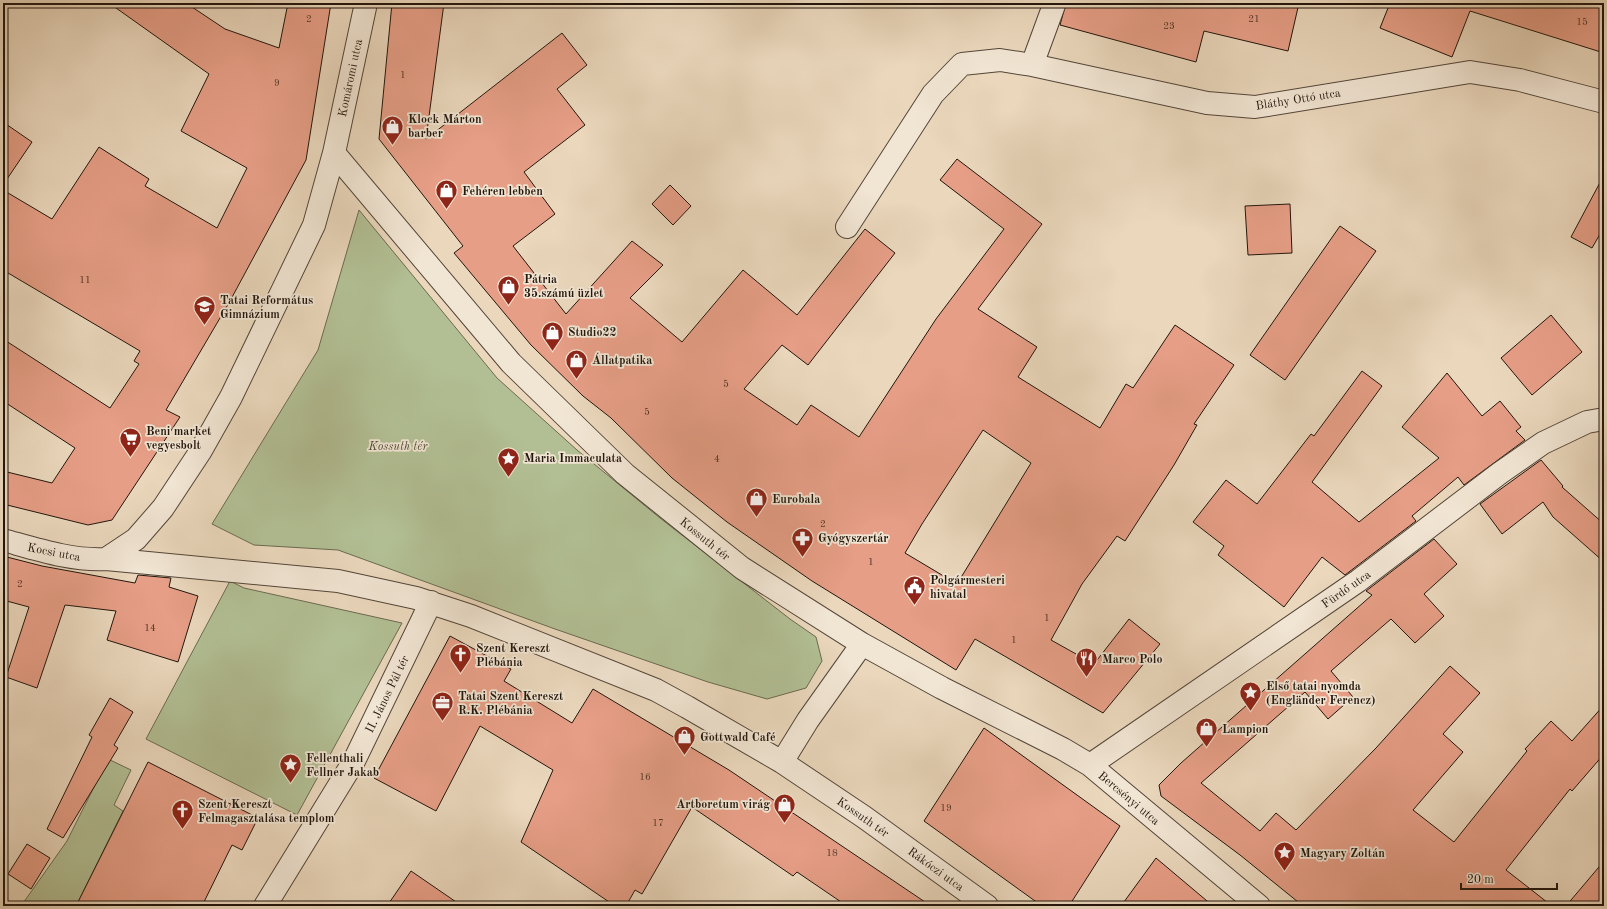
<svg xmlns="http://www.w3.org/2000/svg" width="1607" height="909" font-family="'Old Standard TT',serif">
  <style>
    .green { fill: #b2bf94; stroke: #6a6a50 }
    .building { fill: #e69e86; stroke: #22160d; fill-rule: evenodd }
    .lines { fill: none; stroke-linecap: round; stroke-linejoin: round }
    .minor-casing { stroke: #544639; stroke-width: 24 }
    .minor { stroke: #f1e5d3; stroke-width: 22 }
    .labels { text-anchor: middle; stroke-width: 3.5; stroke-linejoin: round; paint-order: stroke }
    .number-label { font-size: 10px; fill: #53382b }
    .street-label { font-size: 12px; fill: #22160d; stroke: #f1e5d3 }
    .poi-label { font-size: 12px; font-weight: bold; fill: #22160d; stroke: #f1e5d3; text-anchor: start }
    .park-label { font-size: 12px; font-style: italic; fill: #4d4936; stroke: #f1e5d3 }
  </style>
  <rect width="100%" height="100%" fill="#ead7bc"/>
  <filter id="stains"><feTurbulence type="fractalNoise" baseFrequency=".005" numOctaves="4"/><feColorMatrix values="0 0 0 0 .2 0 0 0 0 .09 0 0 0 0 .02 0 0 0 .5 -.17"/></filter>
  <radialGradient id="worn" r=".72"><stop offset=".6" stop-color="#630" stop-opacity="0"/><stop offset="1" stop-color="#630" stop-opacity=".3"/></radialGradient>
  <path class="green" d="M359,210L497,378L577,450L660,518L790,619L816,637L822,661L806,688L767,699L708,682L555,629L338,550L254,545L212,524L318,350Z
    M230,581L244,588L402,623L297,815L146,739Z
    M108,759L131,770L114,805L123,811L76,906H21L67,841Z"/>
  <path class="building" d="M109,3H186L225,29L279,48L288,3H331L306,160L230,301L166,410L180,417L112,520L88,525L3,504V471L52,483L75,448L3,401V339L110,408L139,364L134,361L140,351L3,270V190L52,219L99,147L149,179L145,186L217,228L247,168L181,131L209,74Z
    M392,3H444L426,139L562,33L587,65L557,89L585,125L524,172L555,214L513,246L566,314L632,241L663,265L630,298L682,342L743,270L797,315L865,229L895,253L808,365L782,345L744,389L797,425L811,405L859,437L936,319L1004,229L940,180L957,159L1042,224L978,309L1037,347L1018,377L1100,428L1126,384L1133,388L1175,325L1234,365L1194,424L1197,425L1174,465L1125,541L1117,536L1082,584L1051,640L1094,664L1129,619L1160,644L1103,713L975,639L956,670L812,581L727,522L672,478L611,418L583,396L531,345L454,253L463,246L379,139ZM983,430L1031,463L957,584L905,553L922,524Z
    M1066,3H1299L1288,51L1204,31L1196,62L1060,25Z
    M1390,3H1604V53L1470,11L1452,57L1380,28Z
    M3,122L32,142L3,185Z
    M1604,175V227L1592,248L1571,237Z
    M670,185L691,206L673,225L652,204Z
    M1290,204L1292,253L1248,255L1245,206Z
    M1340,226L1376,251L1285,380L1250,355Z
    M1551,315L1582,352L1532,395L1501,358Z
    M1362,371L1382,386L1312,482L1359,522L1439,458L1402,427L1447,373L1482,416L1500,401L1521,427L1516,431L1525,440L1464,485L1458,477L1412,516L1416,521L1345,575L1322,557L1284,607L1218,555L1224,546L1193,522L1226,480L1257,504L1311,434L1314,436Z
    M1541,460L1563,486L1562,487L1604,524V562L1553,517L1543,502L1502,534L1480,504Z
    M1434,539L1457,564L1424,594L1444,616L1415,643L1391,619L1331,671L1353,697L1328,719L1305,692L1201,783L1260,831L1276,813L1296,830L1376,748L1450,666L1480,693L1443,734L1463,752L1413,810L1454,842L1527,751L1525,749L1551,721L1572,741L1604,705V754L1572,791L1570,789L1506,870L1552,906H1303L1240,855L1161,796L1159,785L1181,763L1372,595L1366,591Z
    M3,556L42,566L135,583L138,575L171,578L169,587L198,596L178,662L107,640L116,611L65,605L37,688L6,677L29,607L3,600Z
    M450,636L511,669L504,681L572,723L593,689L729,770L931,906H847L797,872L793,876L692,807L642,894L635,890L626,906H615L521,842L553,770L480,726L436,811L374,778Z
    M110,698L133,712L114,745L118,748L63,838L47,829L92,737L89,735Z
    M984,728L1120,826L1069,906H1042L924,821Z
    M148,762L258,818L242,850L232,845L202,906H76Z
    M27,844L50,858L31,889L8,874Z
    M1156,858L1213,906H1121Z
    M1604,861V906H1566Z
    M411,871L462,906H387Z"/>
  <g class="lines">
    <defs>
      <path id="minor" d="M1032,65L1054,5
        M334,153L511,363L625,474L742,568L862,644L942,688L1063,749L1090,765L1259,906
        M847,227L933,94L962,64L1000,60L1032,65L1207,103L1255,107L1470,72L1520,80L1604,102
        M3,540C36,549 72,561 106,559L338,581L416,598L471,616L656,690L687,707L782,762L864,817L987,906
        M106,559L136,539L163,508L200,452L231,397L314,225L334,153L366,3
        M782,762L808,720L862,644
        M1090,765L1358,581L1500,473L1543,443L1587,422L1604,419
        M265,906L354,761L431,602"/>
    </defs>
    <use href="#minor" class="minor-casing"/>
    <use href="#minor" class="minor"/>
  </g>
  <defs>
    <symbol id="shop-pin" viewBox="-11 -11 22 30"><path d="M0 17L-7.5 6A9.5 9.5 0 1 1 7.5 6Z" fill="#8f2418" stroke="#f1e5d3"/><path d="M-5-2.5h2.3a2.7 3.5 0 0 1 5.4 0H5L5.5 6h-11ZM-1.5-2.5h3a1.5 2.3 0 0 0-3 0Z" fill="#fff"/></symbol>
    <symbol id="school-pin" viewBox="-11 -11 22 30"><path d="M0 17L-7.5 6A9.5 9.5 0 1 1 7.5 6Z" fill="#8f2418" stroke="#f1e5d3"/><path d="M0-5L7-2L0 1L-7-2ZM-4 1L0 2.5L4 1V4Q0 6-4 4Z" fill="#fff"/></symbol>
    <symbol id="supermarket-pin" viewBox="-11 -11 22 30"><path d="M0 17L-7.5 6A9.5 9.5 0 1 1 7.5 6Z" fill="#8f2418" stroke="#f1e5d3"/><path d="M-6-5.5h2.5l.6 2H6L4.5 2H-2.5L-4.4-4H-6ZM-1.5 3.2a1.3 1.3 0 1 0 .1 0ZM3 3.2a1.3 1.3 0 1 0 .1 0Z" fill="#fff"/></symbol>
    <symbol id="sight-pin" viewBox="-11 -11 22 30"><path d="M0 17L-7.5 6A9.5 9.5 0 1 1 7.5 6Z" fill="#8f2418" stroke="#f1e5d3"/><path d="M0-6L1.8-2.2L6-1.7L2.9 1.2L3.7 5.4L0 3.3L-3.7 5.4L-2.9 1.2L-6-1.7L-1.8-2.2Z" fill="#fff"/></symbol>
    <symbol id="pharmacy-pin" viewBox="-11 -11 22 30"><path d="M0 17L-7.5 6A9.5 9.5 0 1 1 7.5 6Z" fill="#8f2418" stroke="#f1e5d3"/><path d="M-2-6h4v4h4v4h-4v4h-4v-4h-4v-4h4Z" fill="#fff"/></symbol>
    <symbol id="civic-pin" viewBox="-11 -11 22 30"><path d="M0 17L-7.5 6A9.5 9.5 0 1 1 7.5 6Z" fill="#8f2418" stroke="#f1e5d3"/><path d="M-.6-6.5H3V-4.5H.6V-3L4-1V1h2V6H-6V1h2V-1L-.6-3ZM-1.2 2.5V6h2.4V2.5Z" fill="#fff"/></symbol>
    <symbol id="church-pin" viewBox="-11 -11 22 30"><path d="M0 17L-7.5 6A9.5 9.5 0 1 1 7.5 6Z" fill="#8f2418" stroke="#f1e5d3"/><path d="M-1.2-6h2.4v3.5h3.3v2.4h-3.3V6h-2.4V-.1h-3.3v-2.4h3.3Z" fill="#fff"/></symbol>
    <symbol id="restaurant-pin" viewBox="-11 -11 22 30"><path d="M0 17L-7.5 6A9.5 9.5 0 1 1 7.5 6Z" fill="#8f2418" stroke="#f1e5d3"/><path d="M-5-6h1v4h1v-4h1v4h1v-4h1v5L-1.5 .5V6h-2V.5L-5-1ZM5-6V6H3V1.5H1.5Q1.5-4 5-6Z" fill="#fff"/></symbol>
    <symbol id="office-pin" viewBox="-11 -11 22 30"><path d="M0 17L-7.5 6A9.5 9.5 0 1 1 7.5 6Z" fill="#8f2418" stroke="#f1e5d3"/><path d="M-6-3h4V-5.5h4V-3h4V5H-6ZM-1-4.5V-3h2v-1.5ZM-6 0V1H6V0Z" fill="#fff"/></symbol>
  </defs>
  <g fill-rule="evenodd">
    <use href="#shop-pin" x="380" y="114" width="25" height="34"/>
    <use href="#shop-pin" x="434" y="178" width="25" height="34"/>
    <use href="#shop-pin" x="496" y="274" width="25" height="34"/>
    <use href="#school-pin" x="192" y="294" width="25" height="34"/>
    <use href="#shop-pin" x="540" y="320" width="25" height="34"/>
    <use href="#shop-pin" x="564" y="348" width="25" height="34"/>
    <use href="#supermarket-pin" x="118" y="426" width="25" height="34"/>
    <use href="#sight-pin" x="496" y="446" width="25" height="34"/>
    <use href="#shop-pin" x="744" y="486" width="25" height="34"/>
    <use href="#pharmacy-pin" x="790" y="526" width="25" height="34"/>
    <use href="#civic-pin" x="902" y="574" width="25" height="34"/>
    <use href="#church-pin" x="448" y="642" width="25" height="34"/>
    <use href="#restaurant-pin" x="1074" y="646" width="25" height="34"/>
    <use href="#sight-pin" x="1238" y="680" width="25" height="34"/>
    <use href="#office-pin" x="430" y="690" width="25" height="34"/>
    <use href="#shop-pin" x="1194" y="716" width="25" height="34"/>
    <use href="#shop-pin" x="672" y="724" width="25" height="34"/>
    <use href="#sight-pin" x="278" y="752" width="25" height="34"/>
    <use href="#shop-pin" x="772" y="792" width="25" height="34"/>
    <use href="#church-pin" x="170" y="798" width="25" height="34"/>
    <use href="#sight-pin" x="1272" y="840" width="25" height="34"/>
  </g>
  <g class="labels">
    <g class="number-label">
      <text x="309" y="22">2</text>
      <text x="1254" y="22">21</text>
      <text x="1582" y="25">15</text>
      <text x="1169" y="29">23</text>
      <text x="403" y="78">1</text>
      <text x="277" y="86">9</text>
      <text x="85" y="283">11</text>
      <text x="726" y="387">5</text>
      <text x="647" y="415">5</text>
      <text x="717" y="462">4</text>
      <text x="823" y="527">2</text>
      <text x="871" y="565">1</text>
      <text x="20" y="587">2</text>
      <text x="1047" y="621">1</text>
      <text x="150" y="631">14</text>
      <text x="1014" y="643">1</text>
      <text x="645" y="780">16</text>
      <text x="946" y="811">19</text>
      <text x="658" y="826">17</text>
      <text x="832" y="856">18</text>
    </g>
    <g class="street-label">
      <text transform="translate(350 78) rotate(-78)" y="4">Komáromi utca</text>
      <text transform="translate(1298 99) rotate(-9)" y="4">Bláthy Ottó utca</text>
      <text transform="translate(705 539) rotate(39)" y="4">Kossuth tér</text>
      <text transform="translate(54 552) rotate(11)" y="4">Kocsi utca</text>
      <text transform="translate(1346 589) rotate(-35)" y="4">Fürdő utca</text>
      <text transform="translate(387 694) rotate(-64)" y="4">II. János Pál tér</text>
      <text transform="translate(1129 798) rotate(40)" y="4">Bercsényi utca</text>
      <text transform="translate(863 817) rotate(35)" y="4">Kossuth tér</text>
      <text transform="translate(936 869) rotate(36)" y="4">Rákóczi utca</text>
    </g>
    <g class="poi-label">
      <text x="408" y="123">Klock Márton<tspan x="408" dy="14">barber</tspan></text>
      <text x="462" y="195">Fehéren lebben</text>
      <text x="524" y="283">Pátria<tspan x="524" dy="14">35.számú üzlet</tspan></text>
      <text x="220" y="304">Tatai Református<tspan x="220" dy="14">Gimnázium</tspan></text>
      <text x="568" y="336">Studio22</text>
      <text x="592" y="364">Állatpatika</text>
      <text x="146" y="435">Beni market<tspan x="146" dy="14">vegyesbolt</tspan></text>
      <text x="524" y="462">Maria Immaculata</text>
      <text x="772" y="503">Eurobala</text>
      <text x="818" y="542">Gyógyszertár</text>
      <text x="930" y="584">Polgármesteri<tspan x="930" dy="14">hivatal</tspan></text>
      <text x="476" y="652">Szent Kereszt<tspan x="476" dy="14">Plébánia</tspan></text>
      <text x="1102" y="663">Marco Polo</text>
      <text x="1266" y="690">Első tatai nyomda<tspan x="1266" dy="14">(Engländer Ferencz)</tspan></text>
      <text x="458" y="700">Tatai Szent Kereszt<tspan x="458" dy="14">R.K. Plébánia</tspan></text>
      <text x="1222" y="733">Lampion</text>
      <text x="700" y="741">Gottwald Café</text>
      <text x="306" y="762">Fellenthali<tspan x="306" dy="14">Fellner Jakab</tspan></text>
      <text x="198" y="808">Szent Kereszt<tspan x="198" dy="14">Felmagasztalása templom</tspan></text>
      <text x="770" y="808" text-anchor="end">Artboretum virág</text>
      <text x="1300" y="857">Magyary Zoltán</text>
    </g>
    <g class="park-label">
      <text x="398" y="450">Kossuth tér</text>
    </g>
  </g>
  <rect width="1607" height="909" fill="none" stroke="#ead7bc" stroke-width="16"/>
  <rect x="4" y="4" width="1599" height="901" fill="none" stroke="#22160d" stroke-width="2"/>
  <rect x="8" y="8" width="1591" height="893" fill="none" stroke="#22160d"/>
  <path d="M1461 883v6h96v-6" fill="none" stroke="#22160d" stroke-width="2"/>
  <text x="1467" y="883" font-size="12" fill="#22160d" stroke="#f1e5d3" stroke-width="3" paint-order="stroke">20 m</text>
  <rect width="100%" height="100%" filter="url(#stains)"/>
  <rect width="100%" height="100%" fill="url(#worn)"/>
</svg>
